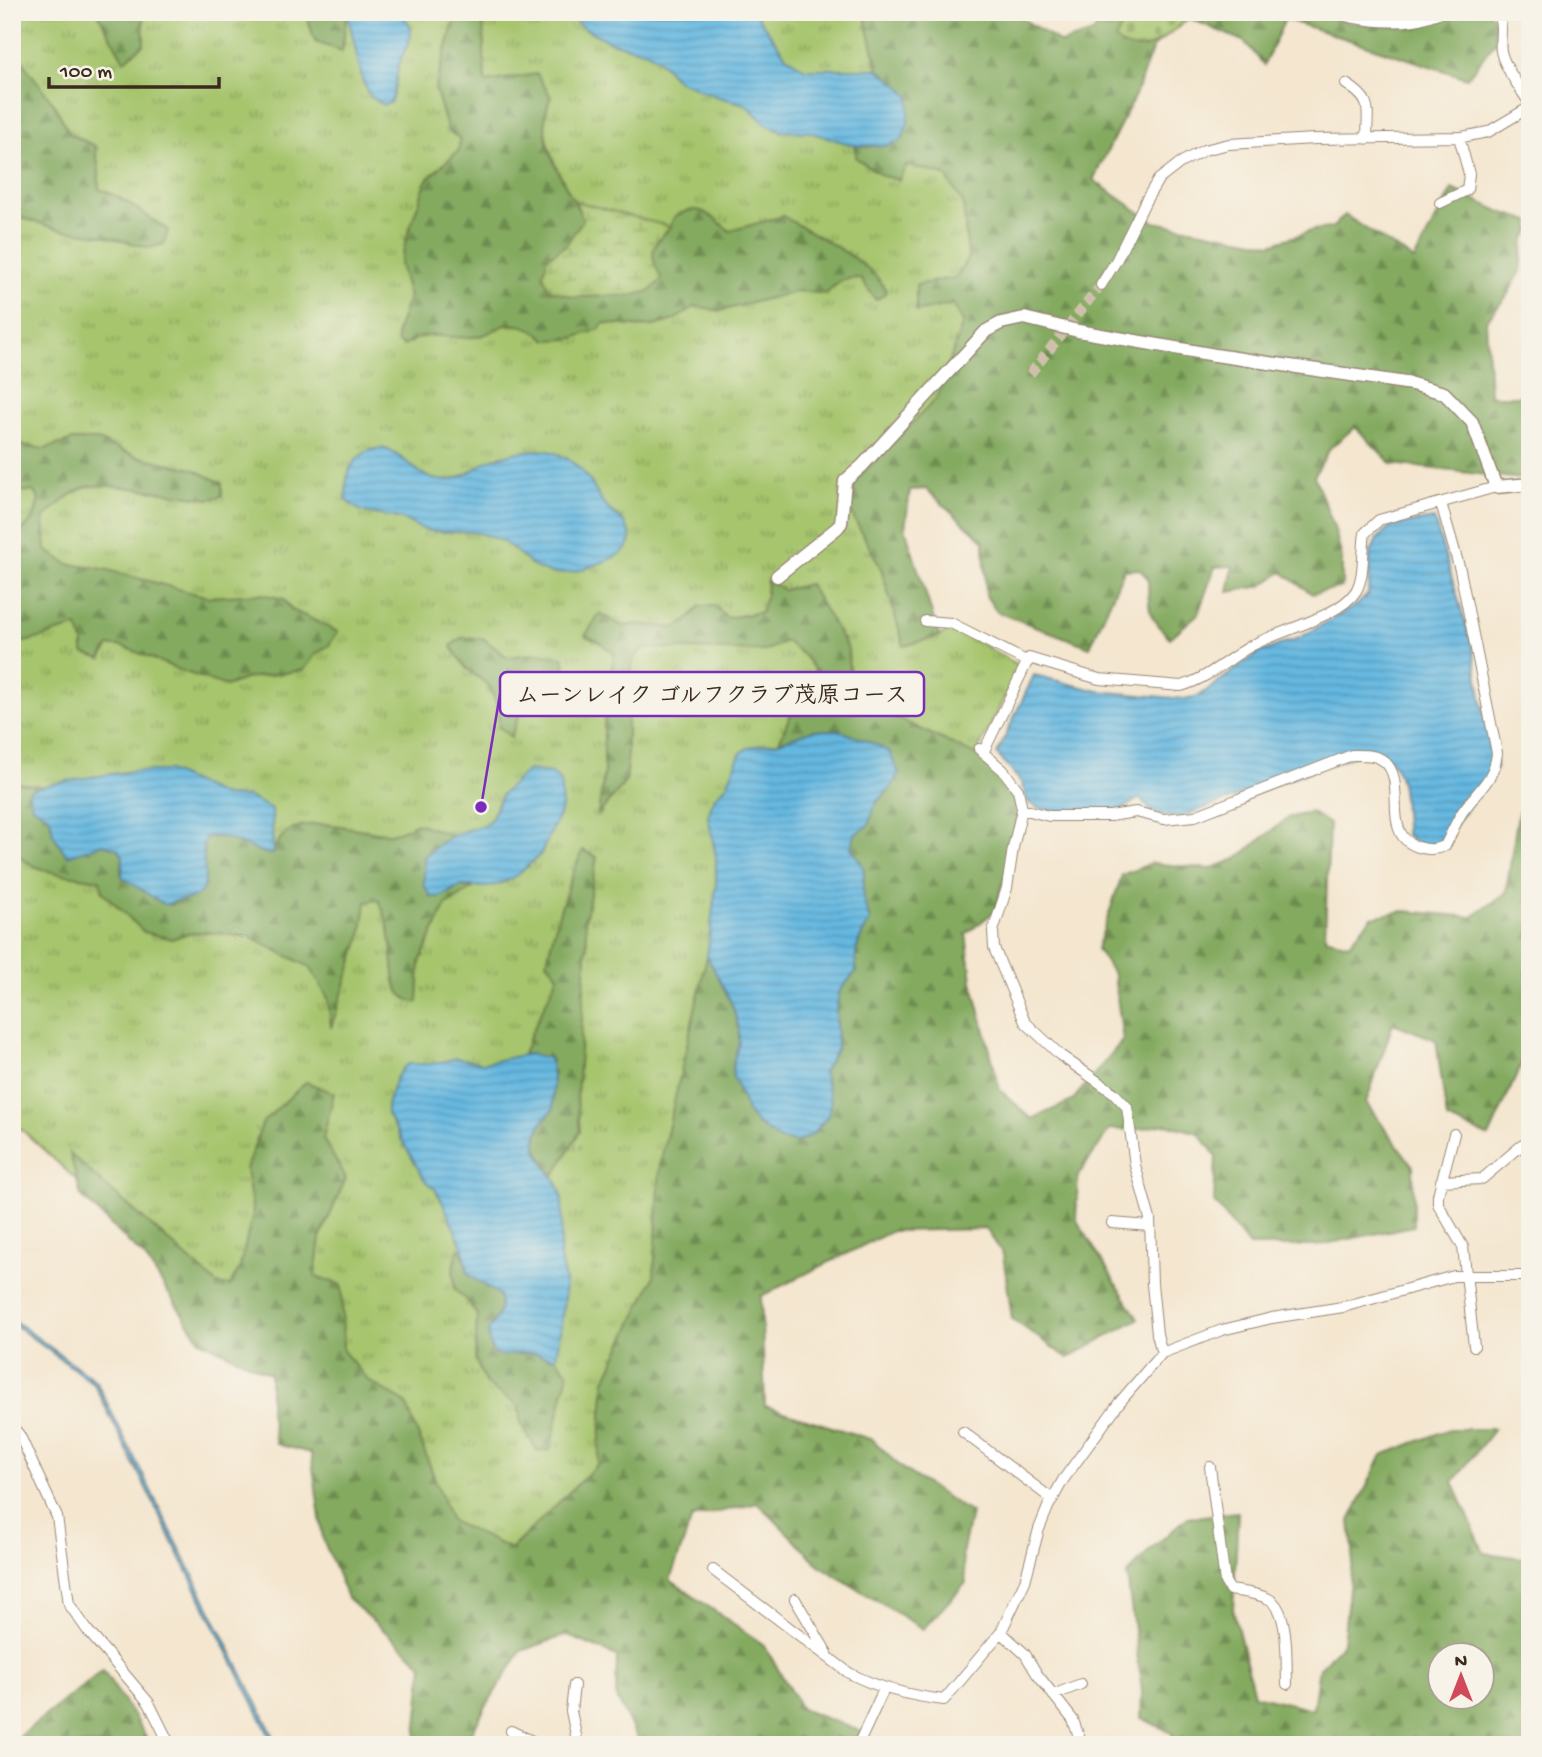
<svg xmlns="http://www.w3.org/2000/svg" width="1542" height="1757" font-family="'Gochi Hand','Klee One',sans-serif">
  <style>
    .grass { fill: url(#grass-tufts); stroke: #707846; stroke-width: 2 }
    .forest { fill: url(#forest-firs); stroke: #606a3f; stroke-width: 2; fill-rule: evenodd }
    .wetland { fill: url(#wetland-marsh); stroke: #707846; stroke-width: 2 }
    .cemetery { fill: url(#cemetery-stones); stroke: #707846; stroke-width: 2 }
    .water { fill: url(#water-rules); stroke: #507180; stroke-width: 2 }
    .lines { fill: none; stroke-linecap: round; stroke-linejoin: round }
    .minor-tunnel { stroke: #cfc0ac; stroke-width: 10; stroke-dasharray: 10 5; stroke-linecap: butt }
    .minor-casing { stroke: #988876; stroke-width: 12 }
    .tertiary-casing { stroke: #988876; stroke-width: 15 }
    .minor { stroke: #fff; stroke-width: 10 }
    .tertiary { stroke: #fff; stroke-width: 12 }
    .leader { fill: none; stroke: #7b2cbf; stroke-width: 2.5 }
    .callout-dot { fill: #7b2cbf; stroke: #f7f3e8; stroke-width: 2.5 }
    .callout { fill: #f7f3e8; stroke: #7b2cbf; stroke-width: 2.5 }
    .callout-label { font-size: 23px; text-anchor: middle; font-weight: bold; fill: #3b2a1e }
  </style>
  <defs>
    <pattern id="grass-tufts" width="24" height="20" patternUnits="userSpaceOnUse" patternTransform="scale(1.75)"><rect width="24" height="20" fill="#a6c56d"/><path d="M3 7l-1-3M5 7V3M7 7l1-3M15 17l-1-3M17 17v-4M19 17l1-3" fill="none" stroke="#88a059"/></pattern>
    <pattern id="forest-firs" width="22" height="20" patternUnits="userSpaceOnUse" patternTransform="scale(1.75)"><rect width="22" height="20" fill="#84aa60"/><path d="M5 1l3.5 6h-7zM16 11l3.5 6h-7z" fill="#6d8b4f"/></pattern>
    <pattern id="wetland-marsh" width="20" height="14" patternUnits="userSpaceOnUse" patternTransform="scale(1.75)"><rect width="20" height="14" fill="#a6c56d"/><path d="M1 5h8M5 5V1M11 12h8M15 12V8" fill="none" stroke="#88a059"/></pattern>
    <pattern id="cemetery-stones" width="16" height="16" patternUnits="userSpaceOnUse" patternTransform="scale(1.75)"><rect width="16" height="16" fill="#a6c56d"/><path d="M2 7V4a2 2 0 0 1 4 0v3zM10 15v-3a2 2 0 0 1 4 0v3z" fill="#88a059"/></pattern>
    <pattern id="water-rules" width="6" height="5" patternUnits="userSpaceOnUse" patternTransform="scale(1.75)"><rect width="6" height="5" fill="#65b8e1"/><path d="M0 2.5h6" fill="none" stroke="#5496b6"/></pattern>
  </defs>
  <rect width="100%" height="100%" fill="#f7f3e8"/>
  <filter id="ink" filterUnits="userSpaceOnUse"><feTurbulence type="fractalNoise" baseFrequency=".0143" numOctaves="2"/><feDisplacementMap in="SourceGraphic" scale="14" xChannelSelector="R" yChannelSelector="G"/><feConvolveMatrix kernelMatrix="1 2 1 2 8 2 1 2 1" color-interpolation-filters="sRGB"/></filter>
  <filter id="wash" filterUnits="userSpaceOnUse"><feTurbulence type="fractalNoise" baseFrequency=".00686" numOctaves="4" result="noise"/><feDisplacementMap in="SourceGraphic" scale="28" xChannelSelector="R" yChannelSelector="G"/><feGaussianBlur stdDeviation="1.57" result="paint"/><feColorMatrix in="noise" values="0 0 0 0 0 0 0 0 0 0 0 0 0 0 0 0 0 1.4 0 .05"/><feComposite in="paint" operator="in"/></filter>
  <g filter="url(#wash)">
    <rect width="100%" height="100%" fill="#f4e6cf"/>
    <path class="grass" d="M12,12H861L923,56L999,280L864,535L881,568L904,645L939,636L953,628L1020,666L976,755L831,1101L614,1469L509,1569L448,1538L206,1299L21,1129H12Z"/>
    <path class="forest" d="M97,12H143L144,44L124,61Z
      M306,12H347L342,51L315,42Z
      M457,12H483L485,82L537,74L551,97C531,140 566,182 583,219L566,245L547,258L550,290L574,297L633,295L650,291L661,279C640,240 664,246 674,217C700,201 709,215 730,231L783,216C808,232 880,265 886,293L876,300L860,278C843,278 837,282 826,294L797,291L720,311L695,306C662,333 642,327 603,323L600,329L570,339L547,340C539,333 529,326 518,325C503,322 496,331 483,335C454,344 429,325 404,346L397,342V331L409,297L400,264L408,233L427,179L459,150V138L448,131L435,88Z
      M864,12H1016L1023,19L1061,43L1093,33L1109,12H1319L1347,22L1387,26H1421L1453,12H1489L1494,19L1496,41L1467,78L1285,19L1264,65L1245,42L1189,18L1153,47L1136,93L1093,180L1154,222L1271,244L1314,230L1332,228L1345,215L1414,260L1452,189L1501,212L1530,221V231L1524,240L1521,271L1506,297L1486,321L1490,396H1530V480L1392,464L1355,427L1330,448L1314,476L1334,527L1342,558V587L1312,594L1282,572L1261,586L1228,592L1233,566L1215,567L1198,614L1170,638C1146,615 1149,611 1148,578L1139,569L1124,570L1090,647L997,612L986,596L984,541L926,489L910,490L905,528L939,636L904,646L881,568L850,511L854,482L937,398L963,322L952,304L916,312V285L957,277L968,257L963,203L945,175L906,165L899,180L883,176L856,158V146L871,147L902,88L878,69Z
      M12,48L54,104L70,134L95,146L99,171V189C125,197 145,216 168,230L164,244L150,248L102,235L62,230L12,215Z
      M73,440H98L135,456L193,469L222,483V496L210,499C185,496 102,480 83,488C69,495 55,507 44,518L46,550L68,564L104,569L208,597L262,594L283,599L292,610L338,632L329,645L315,655L304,670L248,678L226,686L182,671L122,646H109L101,659L83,653V642L77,627C54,631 35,643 12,643V530L24,529L34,518L39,499L33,491L12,492V443L44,449Z
      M767,580L784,590L809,584L848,649L850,692L899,719L976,755L991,765L1016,794L1019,809L1007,870L995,911L966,934L972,981L1000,1090L1032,1119L1072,1101L1123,1040L1114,975L1097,949L1122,875L1152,863L1210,869L1236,859L1288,818L1311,812L1329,824L1325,938L1349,944L1372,917L1404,911L1472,917L1506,893L1518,814L1530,789V1045L1489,1137L1447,1119L1436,1040L1393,1023L1366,1103L1413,1166L1414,1226L1315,1246H1249L1214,1202L1216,1156L1199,1133L1166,1124L1134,1130L1110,1129L1078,1176L1076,1219L1138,1319L1068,1358L1012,1319L1003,1254L986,1229L892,1231L761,1296L765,1406L873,1440L903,1469L971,1513L962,1554L966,1583L923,1629L820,1566L758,1503L692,1518L670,1580L764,1645L801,1709L857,1730L879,1745H633L637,1737L616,1697L617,1656L566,1635L521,1651L486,1706L465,1745H415L423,1665L347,1598L323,1539L311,1453L276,1444L270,1412V1374L200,1340L145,1258L81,1196L70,1154L217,1284L230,1286L240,1267L253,1212L246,1169L263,1122L306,1082L334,1093L323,1139L346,1178L320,1238L315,1276L342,1285L343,1351L369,1381L406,1403L451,1521L511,1549L598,1464L605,1380L654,1277L660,1165L707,956C720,981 744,1011 739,1042C738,1049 735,1056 733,1063L757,1124L780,1140L831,1101L823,1072L837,1049L836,1010L840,990L856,972C854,950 858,939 870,921L863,898L864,868L851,847L855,834L868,826L876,803L890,789L813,730L779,742L789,718L824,682L805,657L786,641L765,651L644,648L633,659L627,709V780L598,815L604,774V722L614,653L598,641L585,636L600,613L622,626L638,624L675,628L689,619L700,606H715L727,618L761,612L766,597Z
      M461,638H483L507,657L540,653L563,657C571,689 547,699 521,710L511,737L499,727L498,707L488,685L466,668L451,646Z
      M12,782L40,786L31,789L29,794L32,805L50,817L53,834L67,855L104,844L118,849L123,856L121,873L170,905L181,899L206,837C230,833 249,852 272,854C289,802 356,834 392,833C399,833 410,826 417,823L454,836L439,844L431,897H439L461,886L473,888L446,905L420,962L418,1002C388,1000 395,964 391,943C389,927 386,914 378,900L366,902L362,932L331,1028L328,998L310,967L250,937L204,932L186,934L172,939L144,932L103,892L100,880C70,875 33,874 12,850Z
      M583,850L597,857L585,921L587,943L577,1097L580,1131L554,1176C534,1148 528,1137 553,1109L552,1084L554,1072L529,1054L523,1055C532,1027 547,1003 558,975L547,962C555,923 566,887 583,850Z
      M459,1248L461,1250L469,1275L499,1295C503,1308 499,1315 491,1325L520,1355L528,1352L556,1358L568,1373L550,1450L538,1452L521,1424L519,1406L486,1384L475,1359L477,1315L467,1300L455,1290L453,1269Z
      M1450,1429H1494L1453,1482L1484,1553L1530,1559V1745H1172V1733L1141,1718L1142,1691L1127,1575L1149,1551L1187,1518L1238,1512L1233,1609L1254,1695L1313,1709L1319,1668L1343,1643L1353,1552L1350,1521L1382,1455ZM1440,1656H1482V1698H1440Z
      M103,1670L143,1731L150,1745H12V1742Z"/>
    <path class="wetland" d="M575,201L671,227C650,244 648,255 662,279L650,291L633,295L574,297L550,290L543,275L547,258L566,245L583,219Z"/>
    <path class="cemetery" d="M1135,12H1202L1195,20L1189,18C1166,36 1144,62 1115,40L1121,28Z"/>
    <path class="water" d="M347,12C365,12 414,5 411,35C410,44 403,52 400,61C395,75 397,89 390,103L383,105L370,96L363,82Z
      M565,12H754L786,56L805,69H878L902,88L910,98L908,123L902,140L887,146H856L809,132L782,131L766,124L745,104L715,96L677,80L658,59L647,52L610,42L582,27Z
      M383,448C404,454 417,477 438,480C458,483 470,471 486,462C492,458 500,457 506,455C540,446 564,448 587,477C594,485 597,496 604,504C611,513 620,516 626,526C638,543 625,553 608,560C591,567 571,575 552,573C530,570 521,552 503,542C496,538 486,535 478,533C462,530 446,534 430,531C420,530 411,522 401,519C380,513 363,517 347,501C343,474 353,450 383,448Z
      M1434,519L1473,648L1485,721L1493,734L1496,768L1447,836L1437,845H1419L1406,835C1401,802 1410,755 1367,751L1177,818L1152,812L1140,798L1119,811L1063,813L1036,807L1028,802L1021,782L997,754L1034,675L1098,691L1184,699L1199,696L1258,653L1299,638L1358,604L1368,594L1370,555L1377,539L1392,526Z
      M813,730H838L877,745L890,753L899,773L890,789L876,803L868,826L855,834L851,847L864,868L863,898L870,921C858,939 854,950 856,972L840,990L836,1010L837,1049L823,1072L831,1101L828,1116L812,1135L797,1142L780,1140L757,1124L747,1111L732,1074L733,1063L739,1042V1029L732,1004L707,956L716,885V857L708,816L714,798L727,785L740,754L749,747L779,742Z
      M528,770L551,773L560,781L561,787L562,808L541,854L520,873L505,882L488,887L461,886L439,897H431L424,885V857L439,844L458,833L486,824L491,819L502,794Z
      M132,771H169L224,796L249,797L272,809L273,854C250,853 230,833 206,837C196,857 219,889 190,899C187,900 183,899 179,900C172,902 171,905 163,904L122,877L123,856L118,849L104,844L67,856L53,834L50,817L32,806L29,794L31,789L66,781Z
      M529,1054L549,1058C555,1074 552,1092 553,1109C545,1119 536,1128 536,1141C536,1162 560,1177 562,1199C563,1215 561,1236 560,1252C559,1262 565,1273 565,1284C564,1309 560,1333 556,1358C547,1357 536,1352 527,1353C503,1354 490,1365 488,1331C496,1318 503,1311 499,1295L469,1275L462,1246L443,1203L435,1189L424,1179L387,1114V1105L396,1078L404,1067L409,1064H432L456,1058L483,1063Z
      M12,1319L96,1381L278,1745H274L94,1384L12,1323Z"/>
  </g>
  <g filter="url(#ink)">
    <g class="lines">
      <path class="minor-tunnel" d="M1030,374L1101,285"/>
      <defs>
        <path id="minor" d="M1332,12C1355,20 1389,24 1414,20C1423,19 1432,15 1441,12
          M1496,12C1506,26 1497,41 1502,55C1507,72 1521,89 1530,104
          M1346,84C1374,101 1367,109 1367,139
          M1440,203L1467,190L1469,174L1459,137
          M1101,285L1116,261L1146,200L1158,180L1180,163L1204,150L1229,144L1315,139L1462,137L1488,132L1530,107
          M925,621L951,623L1028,662
          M979,749L1003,770L1018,790L1022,809L1013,848L1007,888L993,931L994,948L1025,1022L1060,1055L1114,1093L1127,1107L1135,1165L1150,1219L1152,1284L1157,1334L1162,1353
          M983,753L1029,658L1099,679L1181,686C1207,679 1228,659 1251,646C1278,631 1340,617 1356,591C1365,576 1362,550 1365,533L1379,520L1496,487
          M1022,809L1049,816H1110L1136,812L1164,819L1195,816L1352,755C1363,755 1375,754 1384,761C1409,782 1379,834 1418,847C1428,850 1435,850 1445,846C1451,835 1456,821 1463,811C1477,791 1495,779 1497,753L1460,570L1441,503
          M1454,1134L1438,1195V1204L1463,1247L1474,1346
          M1441,1181L1482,1179L1521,1146L1530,1142
          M1112,1223L1150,1226
          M12,1426L20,1436L57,1517L69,1604L88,1631L149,1703L170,1745
          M963,1432L1052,1499
          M1210,1467L1225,1582L1230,1590C1243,1592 1257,1593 1269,1599C1290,1610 1286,1663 1287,1684
          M713,1570L849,1673C880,1689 910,1696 944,1700L1001,1632L1025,1581L1039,1529L1048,1507L1063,1480L1119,1403L1162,1353L1222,1330L1272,1318L1343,1307L1454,1276H1530
          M795,1599L827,1653
          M1001,1632L1025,1654L1037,1674L1073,1720L1082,1745
          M574,1685L571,1711L578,1745
          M1053,1695L1081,1684
          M511,1731L540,1745
          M858,1745L884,1689"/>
        <path id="tertiary" d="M777,576L837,528L841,523L845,481L862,466L986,331L1001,323L1024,318L1078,331L1215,355L1412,384L1444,393L1472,422L1496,487L1530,484"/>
      </defs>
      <use href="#minor" class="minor-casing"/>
      <use href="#tertiary" class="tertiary-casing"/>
      <use href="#minor" class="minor"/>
      <use href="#tertiary" class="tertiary"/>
    </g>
  </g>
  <path class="leader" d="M481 807L500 694"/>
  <circle class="callout-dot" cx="481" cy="807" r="7"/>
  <rect class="callout" x="500" y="672" width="424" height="44" rx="7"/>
  <g class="callout-label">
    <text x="712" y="702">ムーンレイク ゴルフクラブ茂原コース</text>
  </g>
  <rect width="1542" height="1757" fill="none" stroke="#f7f3e8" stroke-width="42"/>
  <g transform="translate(1461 1676)"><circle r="33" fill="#f7f3e8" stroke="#aca397" stroke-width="2"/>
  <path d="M0-5L12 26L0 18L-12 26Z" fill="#d1495b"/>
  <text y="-10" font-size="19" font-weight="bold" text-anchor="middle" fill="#3b2a1e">N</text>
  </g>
  <path d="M49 77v10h170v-10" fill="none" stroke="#3b2a1e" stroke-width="3.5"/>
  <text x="60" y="77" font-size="21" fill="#3b2a1e" stroke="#f7f3e8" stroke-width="5" paint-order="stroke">100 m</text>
</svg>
